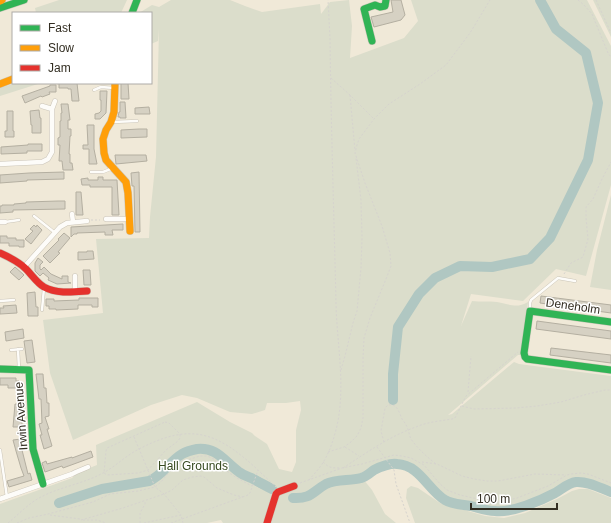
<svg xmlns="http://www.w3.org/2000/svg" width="611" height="523" font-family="Arial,sans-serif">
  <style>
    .green { fill: #dbddcb }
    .water { fill: #b0c7c2 }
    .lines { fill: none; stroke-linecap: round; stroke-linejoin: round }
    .river { stroke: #b0c7c2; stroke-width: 10 }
    .building { fill: #d6d1c3; stroke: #b4afa1 }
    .lane-casing { stroke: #cbc5b8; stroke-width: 3.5 }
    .street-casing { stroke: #cbc5b8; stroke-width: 5.5 }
    .fast-casing { stroke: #cbc5b8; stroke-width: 8 }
    .slow-casing { stroke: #cbc5b8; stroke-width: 8 }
    .jam-casing { stroke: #cbc5b8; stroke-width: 8 }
    .path { stroke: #d6d3ce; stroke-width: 1; stroke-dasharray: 2 2; stroke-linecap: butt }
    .lane { stroke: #fdfcf9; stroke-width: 2.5 }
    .street { stroke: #fdfcf9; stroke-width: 4.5 }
    .fast { stroke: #30b455; stroke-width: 7 }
    .slow { stroke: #ff9f0a; stroke-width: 7 }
    .jam { stroke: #e5322d; stroke-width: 7 }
    .labels { text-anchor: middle; stroke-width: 3; stroke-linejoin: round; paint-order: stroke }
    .street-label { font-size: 12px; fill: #332e22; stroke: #fff }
    .park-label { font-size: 12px; fill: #364a20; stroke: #fff }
  </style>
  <rect width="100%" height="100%" fill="#f0e9d8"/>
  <path class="green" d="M59,0H127L121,13H36L35,8Z
    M171,0H230L245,6L262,12L320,4L321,14L330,2L349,0L352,26L350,58L404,38L418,21L411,0H587L611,46V185L586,276L556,269L523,301L471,294L461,326L472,301C480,302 489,301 497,302C510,304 516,309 528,302L521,355H518L448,415L452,414L514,362L519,364L611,376V490C601,486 587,478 576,479C566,480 559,489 550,494C544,496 538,498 532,500C518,505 504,511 488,508C484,507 480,506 476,505C465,502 453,503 444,497C436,491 431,481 423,474C401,452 383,464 359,474L372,490L385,514L396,523H223L221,520L207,523H0V504L72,478L77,473L97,465L96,445L197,402L230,422L252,433L255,436L267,444L279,469L292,472L296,462V430L301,410L300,401L286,403H267L265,410L252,414L230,412L197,398L182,395L151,405L73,440L50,373L43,320L103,313L96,239L149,238L150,217L156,157L159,29L158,41L151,44V13H139L152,5L159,7Z
    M593,0H611V37Z
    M16,83H41L0,96V88Z
    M611,195V290L590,287L597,250Z
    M411,486L418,488L440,503L485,516L504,518L525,513L557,499L572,491L579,489H588L611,498V523H415L406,498L407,489Z"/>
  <path class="water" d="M250,473L253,474L254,476L256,475L261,478L273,487L271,491C258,489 253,484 244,476L248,474L250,475Z"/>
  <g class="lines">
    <path class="river" d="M393,400V374L398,327L419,294L435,278L460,266L492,267L530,259L550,238L588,160L598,103L586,53L556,29L540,0
      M293,498C311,499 312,492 326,484C336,479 350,481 361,478C366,477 370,473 374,470C380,467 391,463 397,464C420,465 428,490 445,500C453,505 462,504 471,506C479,508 486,511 495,511C512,513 540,501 555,493C562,489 568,483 576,482C588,481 600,488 611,492
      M59,503L102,489L149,481C162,476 170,461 182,454C187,451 192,450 197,449C217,447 224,461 239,472C244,476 250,477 255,480C261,483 266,486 272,489"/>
  </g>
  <path class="building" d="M391,0H401L405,15L401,20L374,27L371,17L393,12Z
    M59,83H77L79,101H72L71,89H68V88H59Z
    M121,83H128L129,99H121Z
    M50,85H56V92H49L50,94L42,97L41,96L25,103L22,96L50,86Z
    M100,91H107L106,113L100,119H95V114L99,113L101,111V100H100Z
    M120,102H125L126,118H120V117H118L119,112H120Z
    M61,104H68L70,120H68V129H71V136H70L69,154H70V163H72L73,170H63L62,161H59L60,145H58V138L60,137V121H61V113H62Z
    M149,107L150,114H135V108Z
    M39,110L40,118H41V133H32V125H31L30,111Z
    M7,111H13V131H14V137H5V131H7Z
    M87,125H94V149L97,164H89V149H83V145H88Z
    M139,129H147V137L121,138V130Z
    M28,144H42V151H27V153L1,154V147L28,145Z
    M115,155H146L147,161L116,164Z
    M64,172V179L27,180V181L0,183V175L29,173Z
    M139,172L140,232H135L134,186H132L131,173Z
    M98,177H103V180H117L119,215H112V187H90V185H82L81,179L88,178V180H98Z
    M76,192H81L83,215H76Z
    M58,201H65V209L13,210V212L0,213V206H2V205H14V204L26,203V202Z
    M123,224V230H112L113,235H105V232L77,233V234H74L71,237V227Z
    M34,225L36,227L37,225L42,230L31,244L25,239L33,231L30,229Z
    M64,233L70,238L58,252L60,253L50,263L43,256L59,240L58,239Z
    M0,236H7V238H16V240H24V247H19V246H9V243H0Z
    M87,251H93L94,259L78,260V252H87Z
    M38,258L43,262L40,265V269L41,270L44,267L51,274L62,279V276H68V282L71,283L57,284L48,280L49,278L43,273L40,276L35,271V263Z
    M15,267L24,275L19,280L10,272Z
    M83,270H90L91,285H84Z
    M35,292L36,307H38V316H28L27,293Z
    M541,296L611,305V313L540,303Z
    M79,298H98V307H92V305H78V309L56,310V309H49V306H46V299H54V301L79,300Z
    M16,305L17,313L0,314V308H4L3,306Z
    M537,321L611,331V339L536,329Z
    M23,329L24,338L6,341L5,332Z
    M32,340L35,362L27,363L24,341Z
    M551,348L611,355V363L550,355Z
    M36,374H43L44,388H46L47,403H49V416L45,417L49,429H47L52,446L44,449L40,435H42L39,424L42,423L41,399H39Z
    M0,378H16V381H19V386H16V388H8V385H0Z
    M15,404L22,405L21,420H22V427H13Z
    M21,439L23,450H22L28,474L30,473L32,480L9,487L7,481L24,476L21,468L16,451L13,440Z
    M91,451L93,457L63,468L62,466L45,472L42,463L46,461L47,464L72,457V458Z"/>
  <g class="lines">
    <defs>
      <path id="lane" d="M94,90L101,87L114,88
        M113,122L137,121
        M91,172H103L113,168
        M34,216L54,232
        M5,222L19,220
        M0,301L14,300
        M42,310L44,288
        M530,311V303L531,300L558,278L575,281
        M18,349L19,369
        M11,350L22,349
        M0,450L7,497"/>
      <path id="street" d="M42,106L52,109
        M0,164L42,162L48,159L52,152V109L55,101
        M72,214L73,222
        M106,219H130
        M0,222H5
        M24,267L60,227L67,223L87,221
        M75,276V292
        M0,499L72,474L76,472L88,467"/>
      <path id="fast" d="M0,8L24,0
        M132,13L137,0
        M372,41L364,9L375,5L380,7L385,6L386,0
        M611,322L530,311L524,353L525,357L527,359L611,370
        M0,369L29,370L33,449L43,484"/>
      <path id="slow" d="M0,1L2,0
        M115,83L114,112L111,122L106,130L103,139L104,153L106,160L126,182L128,193L130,231
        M0,84L13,79"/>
      <path id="jam" d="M0,253C9,257 19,262 26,269C32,275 37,283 44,287C57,294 73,292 87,291
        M267,523L276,494L278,492L294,486"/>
    </defs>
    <use href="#lane" class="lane-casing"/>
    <use href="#street" class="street-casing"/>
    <use href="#fast" class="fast-casing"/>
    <use href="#slow" class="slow-casing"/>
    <use href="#jam" class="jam-casing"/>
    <path class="path" d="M578,0L584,5L592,14L608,53L611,57
      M596,0L611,33
      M331,78L350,95L373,118
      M350,95L355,151
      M91,220H100
      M564,274L571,263L583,257L588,239L586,218V207L593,199L602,179L611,162
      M341,370L345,356L353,323L357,311L361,268L362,238L361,200L356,158
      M468,392L471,356
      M462,406L474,409L516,408L537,406L561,402L584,395L605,390H611
      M165,422L169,423L180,434V438L178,441L166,450L148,470L138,473L107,475L104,473L106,451L107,448Z
      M134,437L155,487L164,494L181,515
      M384,442L381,431L385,408L388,405C397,403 399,412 402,419C404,422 406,424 407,427C409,431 409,435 411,439C418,449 427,457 436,464
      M345,447L359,456
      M377,447L394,470L396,484L410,523
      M328,452L344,447L351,442L357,436L361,428L363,418V359L364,338L370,318L386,279L391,266L390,253L382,226L365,183L355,153L357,145L359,139L374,119L389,104L420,84L446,65L470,33L490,0
      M323,462C329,468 332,468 340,468
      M422,462L437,464L462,476L474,479L487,481H498L535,474L566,475
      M343,468C366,453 390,436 416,427C427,422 440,421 452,419L455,418L466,396L518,352
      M309,480C314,474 320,468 324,461C331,449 335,435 338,421C345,381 337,344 336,304C334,215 331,126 330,38L328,0
      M300,483L342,468L362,464L394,455L402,456L411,458L424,465L440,484L447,490L460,495L491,502H500L517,498L548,486L567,475L571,474L581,473L588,474L611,483
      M50,515L80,519
      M81,520L123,508L164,494L172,490L183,480L192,477L201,476L204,477L217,488L234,495L243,497
      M83,520H97L106,523
      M8,523C19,514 29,503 41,497C60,487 82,484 101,474C114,468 125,456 139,449C191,422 217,432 258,470C264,476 270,481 276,487
      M17,523L29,518L48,514L93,502L110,494L138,491L155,487L161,482L172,469L177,465L184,461L200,456H207L214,459L228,472L237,478L252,486
      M140,523V513L145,504V501
      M144,523L181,515L183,523
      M171,523L248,495L250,493L258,470"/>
    <use href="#lane" class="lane"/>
    <use href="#street" class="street"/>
    <use href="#fast" class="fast"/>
    <use href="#slow" class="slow"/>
    <use href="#jam" class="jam"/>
  </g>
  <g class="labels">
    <g class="street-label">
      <text transform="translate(573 306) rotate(8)" y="4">Deneholm</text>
      <text transform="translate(21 416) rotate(-94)" y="4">Irwin Avenue</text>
    </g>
    <g class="park-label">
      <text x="193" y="470">Hall Grounds</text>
    </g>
  </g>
  <rect x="12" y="12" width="140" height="72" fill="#ffffff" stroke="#adaba7"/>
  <rect x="20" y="25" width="20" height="6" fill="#30b455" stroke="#adaba7"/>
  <text x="48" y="32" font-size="12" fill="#332e22">Fast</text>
  <rect x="20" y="45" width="20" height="6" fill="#ff9f0a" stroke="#adaba7"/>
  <text x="48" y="52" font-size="12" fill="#332e22">Slow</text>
  <rect x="20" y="65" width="20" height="6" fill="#e5322d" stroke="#adaba7"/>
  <text x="48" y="72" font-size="12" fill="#332e22">Jam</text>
  <path d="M471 503v6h86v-6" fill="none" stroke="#332e22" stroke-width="2"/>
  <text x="477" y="503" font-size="12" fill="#332e22" stroke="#ffffff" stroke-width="3" paint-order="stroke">100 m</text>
</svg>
